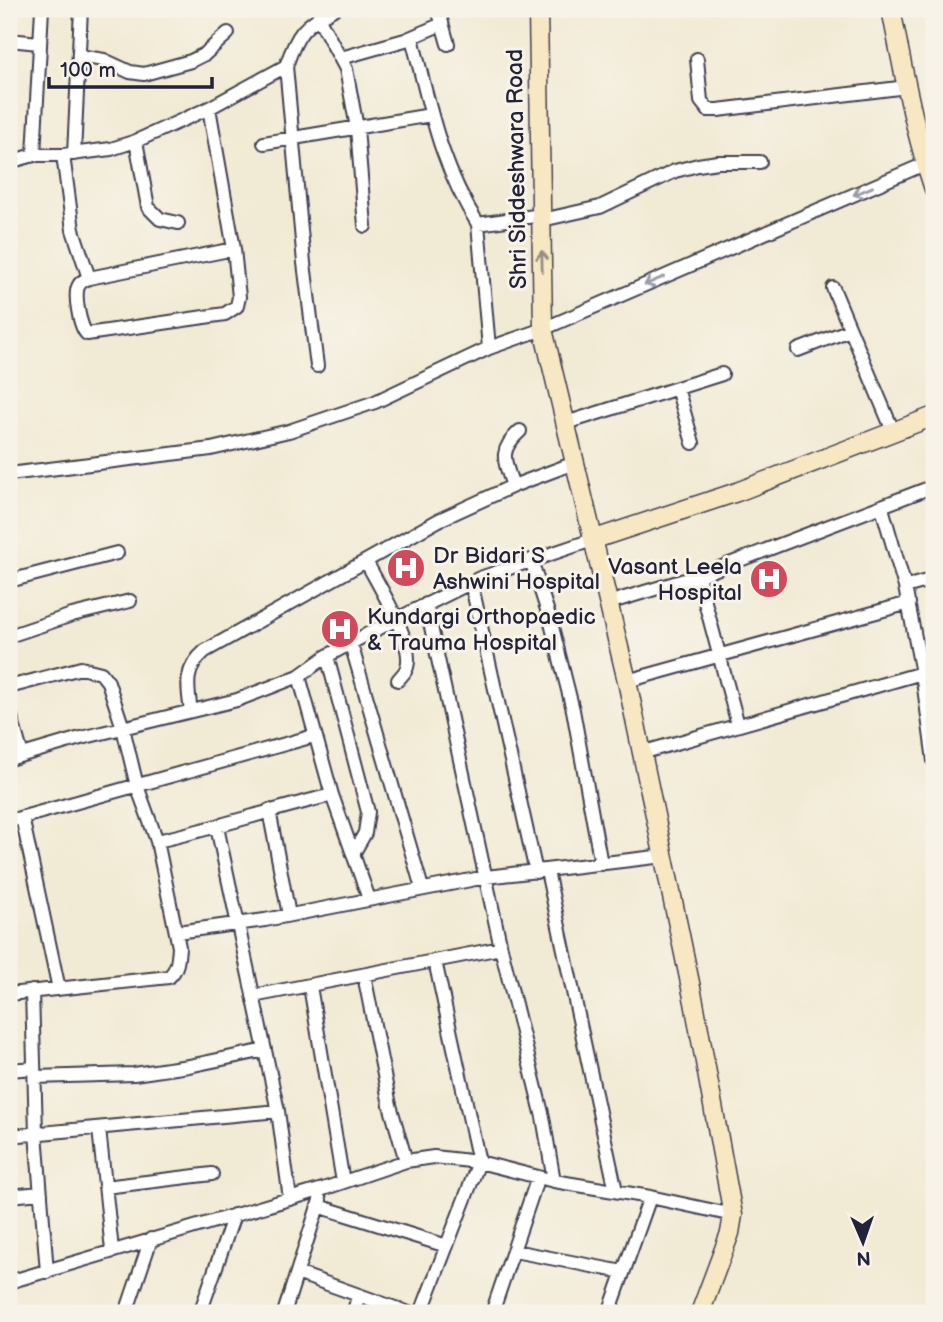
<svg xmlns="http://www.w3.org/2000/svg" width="943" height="1322" font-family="'Balsamiq Sans',sans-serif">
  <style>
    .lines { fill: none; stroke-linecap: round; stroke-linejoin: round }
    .street-casing { stroke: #414052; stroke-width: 16 }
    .secondary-casing { stroke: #414052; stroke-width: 21 }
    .street { stroke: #fff; stroke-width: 12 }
    .secondary { stroke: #f7e8c3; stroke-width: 18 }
    .oneway { stroke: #9c9ca7 }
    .oneway2 { stroke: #978f86 }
    .labels { text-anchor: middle; stroke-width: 6; stroke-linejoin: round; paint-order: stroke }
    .street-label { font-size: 23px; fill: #22223b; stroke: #f7f3e8 }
    .poi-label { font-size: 23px; fill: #22223b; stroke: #f7f3e8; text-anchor: start }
  </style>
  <rect width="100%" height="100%" fill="#f7f3e8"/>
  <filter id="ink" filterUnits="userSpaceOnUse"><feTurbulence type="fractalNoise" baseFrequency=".0143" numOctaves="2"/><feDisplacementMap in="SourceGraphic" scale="14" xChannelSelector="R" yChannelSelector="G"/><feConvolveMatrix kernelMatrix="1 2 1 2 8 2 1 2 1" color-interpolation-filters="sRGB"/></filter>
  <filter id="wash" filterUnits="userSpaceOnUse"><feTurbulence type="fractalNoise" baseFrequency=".00686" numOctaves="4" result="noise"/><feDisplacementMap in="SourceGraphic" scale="28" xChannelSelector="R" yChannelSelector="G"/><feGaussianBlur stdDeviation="1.57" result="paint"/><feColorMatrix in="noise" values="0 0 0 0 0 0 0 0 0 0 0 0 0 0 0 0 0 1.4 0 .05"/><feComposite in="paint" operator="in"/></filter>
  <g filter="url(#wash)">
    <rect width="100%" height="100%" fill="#f1ead4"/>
  </g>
  <g filter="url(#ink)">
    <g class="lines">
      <defs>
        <path id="street" d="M438,9L448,44
          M9,15V9
          M318,17L346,69L357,128L365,226
          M412,38C430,106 439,163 478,224L542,215
          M9,40L39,43
          M79,56L104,60L130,72L144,74L191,61L205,54L228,33
          M341,58L405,40L442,24
          M697,59L701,101L708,110H718L907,87
          M136,141L148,207L160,219L178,223
          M264,143L431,115
          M74,154L81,9
          M34,155L42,9
          M63,155L73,230L89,278L234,249
          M9,162L34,155H63L111,149L136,141L209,108L286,66
          M542,220L600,207L675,171L698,165L718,162H760
          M478,224L489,348
          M89,278C85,280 81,281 79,285C73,293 80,328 87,334L225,314L237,306L239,297L234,249L209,108
          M833,288L893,431
          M798,350L850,330
          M317,366L304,263L286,66C297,34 303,25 334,9
          M677,388L693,443
          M566,423L722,374
          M9,474L211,449L289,431L375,402L489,348L543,329L934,160
          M513,486C504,460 498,451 520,431
          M882,508L905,587
          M531,560L550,619L573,710L601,864
          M366,561C377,583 415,643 407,667C406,672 401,676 398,680
          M698,576L738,725
          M934,579L905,587L922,673L934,761
          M9,581L117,553
          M471,582L536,872
          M608,603L698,576L934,486
          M426,604L501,948L543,1117L554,1181
          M9,636L72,615L130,601
          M351,644L422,888
          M327,656L368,812L365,833L353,854
          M627,681L909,603
          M9,687L81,668L101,673L108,682L123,728L137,786L157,841L179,947C178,959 178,969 169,977L9,994
          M9,710L22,755
          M191,711C187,685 184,669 205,651L439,520L513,486L577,462
          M641,753L922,673
          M9,759L77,739L237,700L271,687L299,676L327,656L377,629L480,578L595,539
          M332,795L369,899
          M269,810L289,915
          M22,817L59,989
          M9,821L314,736
          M217,827L278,1111L290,1199
          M157,841C216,828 273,809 332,795L299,676
          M547,871L616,1191
          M177,932L265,920L486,877L664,856
          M364,975L390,1105L406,1161
          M310,986L343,1182
          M32,991L36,1133L47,1272
          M253,996L501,948
          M9,1070L34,1068
          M35,1077L134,1074L189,1066L265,1050
          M99,1129L112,1250
          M9,1136L278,1111
          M105,1187L212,1174
          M9,1196L41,1193
          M318,1206L447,1246
          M514,1251L623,1272
          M297,1273L409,1313
          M9,1282L323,1189L406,1161L434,1157L479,1162L554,1181L650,1197L733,1215
          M126,1313L151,1239
          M200,1313L234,1215
          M284,1313L320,1200
          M353,1313L359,1295
          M421,1313L479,1162L435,961
          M492,1313L538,1177
          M609,1313L650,1197"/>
        <path id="secondary" d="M538,9L543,329L627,681L694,1002L733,1215L730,1233L700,1313
          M891,9C903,69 914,131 934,189
          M595,539L737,492L934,416"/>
      </defs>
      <use href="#street" class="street-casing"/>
      <use href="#secondary" class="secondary-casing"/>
      <use href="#street" class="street"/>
      <use href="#secondary" class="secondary"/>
    </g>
    <defs><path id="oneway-shaft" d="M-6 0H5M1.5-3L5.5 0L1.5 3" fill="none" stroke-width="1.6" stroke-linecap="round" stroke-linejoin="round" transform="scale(1.75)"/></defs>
    <g class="oneway">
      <use href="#oneway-shaft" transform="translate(863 191) rotate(157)"/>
      <use href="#oneway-shaft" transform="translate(654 281) rotate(157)"/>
    </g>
    <use class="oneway2" href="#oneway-shaft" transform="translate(542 261) rotate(-91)"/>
  </g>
  <defs>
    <symbol id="hospital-disc" viewBox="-11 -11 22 22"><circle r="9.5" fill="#d1495b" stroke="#f7f3e8"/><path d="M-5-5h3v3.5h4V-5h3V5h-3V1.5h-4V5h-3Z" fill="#fff"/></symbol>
  </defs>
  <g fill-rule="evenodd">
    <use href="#hospital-disc" x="384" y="546" width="44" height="44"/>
    <use href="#hospital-disc" x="747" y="557" width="44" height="44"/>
    <use href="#hospital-disc" x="318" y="607" width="44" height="44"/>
  </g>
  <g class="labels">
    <g class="street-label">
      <text transform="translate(516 169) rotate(-91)" y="8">Shri Siddeshwara Road</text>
    </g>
    <g class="poi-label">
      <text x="433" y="563">Dr Bidari S<tspan x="433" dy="26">Ashwini Hospital</tspan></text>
      <text x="742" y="574" text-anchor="end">Vasant Leela<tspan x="742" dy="26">Hospital</tspan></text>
      <text x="367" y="624">Kundargi Orthopaedic<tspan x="367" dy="26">&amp; Trauma Hospital</tspan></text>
    </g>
  </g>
  <rect width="943" height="1322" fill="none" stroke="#f7f3e8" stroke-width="35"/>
  <g transform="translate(863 1242) rotate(178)" stroke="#f7f3e8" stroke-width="5" paint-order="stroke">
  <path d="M0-5L12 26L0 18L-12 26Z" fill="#22223b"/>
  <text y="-10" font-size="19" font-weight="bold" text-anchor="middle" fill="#22223b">N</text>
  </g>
  <path d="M49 77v10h163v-10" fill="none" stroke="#22223b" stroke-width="3.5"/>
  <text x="60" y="77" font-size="21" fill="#22223b" stroke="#f7f3e8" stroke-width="5" paint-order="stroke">100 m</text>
</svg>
